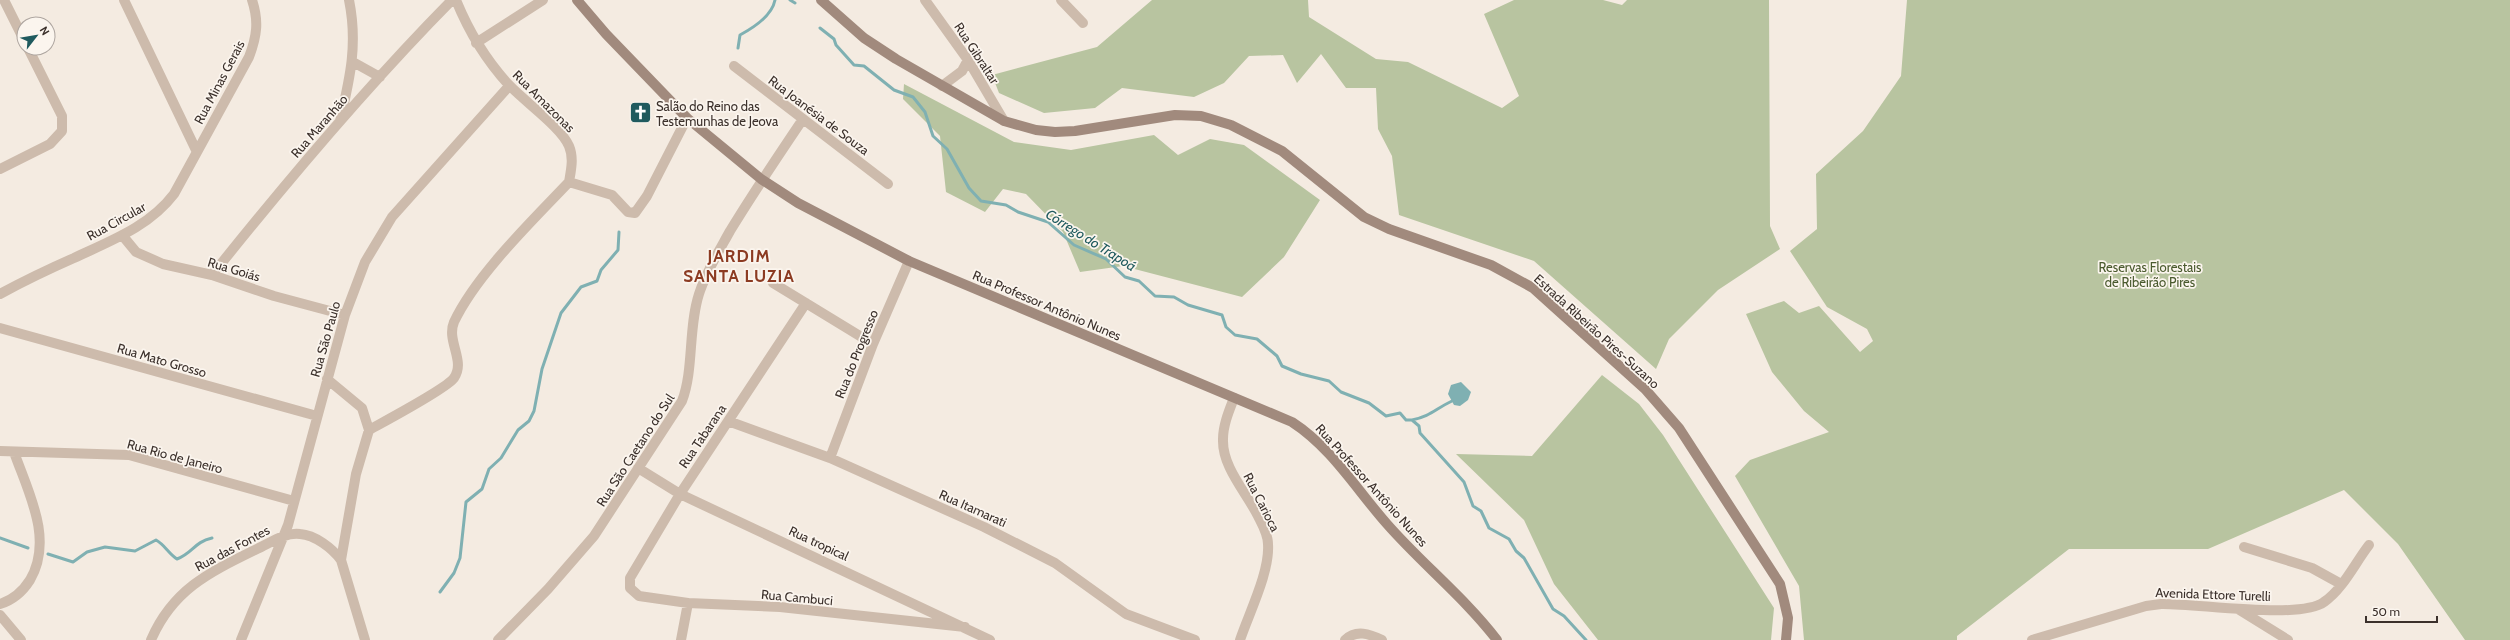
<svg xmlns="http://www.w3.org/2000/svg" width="2510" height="640" font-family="Cabin,sans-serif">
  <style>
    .green { fill: #b8c4a0 }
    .water { fill: #7fb0b2 }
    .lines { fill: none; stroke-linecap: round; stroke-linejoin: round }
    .stream { stroke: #7fb0b2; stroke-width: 3 }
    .street { stroke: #cdbbac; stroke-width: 10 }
    .secondary { stroke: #a18a7d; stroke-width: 10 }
    .labels { text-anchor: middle; stroke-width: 3.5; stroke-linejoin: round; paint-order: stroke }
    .street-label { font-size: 13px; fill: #3b302b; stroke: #fbf5ee }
    .poi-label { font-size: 13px; fill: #3b302b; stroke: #fbf5ee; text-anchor: start }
    .park-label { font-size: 13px; fill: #4a5a2e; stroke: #fbf5ee }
    .water-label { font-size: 14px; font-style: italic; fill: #1f5a5e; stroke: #fbf5ee }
    .district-label { font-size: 17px; font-weight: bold; letter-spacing: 1px; fill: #8c3b22; stroke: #fbf5ee }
  </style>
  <rect width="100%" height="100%" fill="#f4ebe1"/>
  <path class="green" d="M1152,0H1308L1309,17L1376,59L1408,62L1502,108L1519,96L1484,14L1514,0H1603L1622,5L1627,0H1769L1770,226L1780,249L1718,290L1669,339L1656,369L1534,261L1399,215L1392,156L1378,129L1376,88H1346L1321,54L1297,83L1283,55L1249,56L1224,83L1194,97L1122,88L1095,108L1044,113L999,93L992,75L1097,47Z
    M1907,0H2510V640H2465L2398,544L2344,490L2208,549H2069L1957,636V640H1804L1799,586L1735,476L1750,460L1829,432L1804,411L1772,372L1746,314L1784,301L1799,313L1819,306L1860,352L1873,341L1867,329L1827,307L1790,251L1817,229L1816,174L1863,131L1901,76Z
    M904,84L1014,142L1071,150L1154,135L1178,155L1210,139L1244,145L1320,200L1284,257L1242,297L1123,266L1080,272L1063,232L1026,194L1003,189L985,212L946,192L940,136L903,99Z
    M1602,375L1639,404L1663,435L1774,608L1771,640H1598L1554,584L1524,520L1456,454L1532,456Z"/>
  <path class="water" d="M1461,382L1471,392L1468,400L1460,406L1454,405L1448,394L1451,385Z"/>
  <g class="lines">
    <path class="stream" d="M790,0L795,3
      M820,28L834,39L836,45L854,65L864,66L894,90L913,97L925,112L933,136L947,149L969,188L981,201L1006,205L1018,212L1048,222L1074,245L1106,259L1125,277L1139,281L1155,296L1174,297L1188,305L1222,315L1226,327L1235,335L1257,339L1277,356L1282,366L1301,374L1329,381L1341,392L1369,403L1386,416L1400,413L1406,420H1412L1419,426L1420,433L1464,482L1473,506L1481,511L1489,528L1509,539L1516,551L1524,558L1553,609L1564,616L1586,640
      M738,48L740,35C753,28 772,16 775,0
      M1412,420C1431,416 1435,409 1452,401
      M0,538L28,548
      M48,554L73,562L87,552L105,547L135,551L156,540C165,545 168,553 177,559C193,553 194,542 212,538
      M440,592L454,573L460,558L466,502L482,489L489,469L501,458L518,430L529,421L534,411L542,369L561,313L581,287L597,281L601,270L618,250L619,232"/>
    <path class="street" d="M4,0L24,40
      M124,0L196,150
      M456,0C469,32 486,60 509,85C525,102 561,127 569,146C574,158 571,170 569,182
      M925,0L968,60L1004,121
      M1061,0L1083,23
      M476,43L543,0
      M353,62L380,77
      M734,66L888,184
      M942,86L962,71L968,60
      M340,121C350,78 358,44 349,0
      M0,169L50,144L62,131V116L28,48
      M569,182L612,195L628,212L635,213L647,196L687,118
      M122,235L136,252L163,264L212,275L274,296L345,315
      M212,275C288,180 367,86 452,0
      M773,283L873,344
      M0,294C24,281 49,269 74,258C110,241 149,227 174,194L249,57C257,36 259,21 252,0
      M806,303L680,494L630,578V588L639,596L688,603L780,607L965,627
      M0,328L317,416
      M327,379L362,408L369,430
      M1234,398C1229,411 1223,425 1223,439C1222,467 1246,492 1258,516C1262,524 1268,534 1268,544C1270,572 1249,613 1240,640
      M728,421L830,458L984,527L1055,563L1126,614L1195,640
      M0,451L129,455L294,501
      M830,458L873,344L909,261
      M638,468L680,494L990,640
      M2244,547L2312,568L2341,584
      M0,604C13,600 23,591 30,580C54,539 28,492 14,452
      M2238,609L2288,640
      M0,615L21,640
      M151,640C173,589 210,572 257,549C270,543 285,532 300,534C315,535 332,548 341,560
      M241,640L288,525L345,315L365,262L392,217L509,86
      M365,640L341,560L356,474L369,430C385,421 446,389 454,378C466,361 446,341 454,322C476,275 532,221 569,182
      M498,640L548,589L594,536L682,401C694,370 688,328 699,294C706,272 719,251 730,231C753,193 778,156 803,119
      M681,640L688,603
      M1345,640C1356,629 1370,634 1382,640
      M2032,640L2146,606L2161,604C2195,603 2300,620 2324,602C2343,589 2355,563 2369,545"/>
    <path class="secondary" d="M577,0L606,34L687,118L761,179L798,203L909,261L1292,422C1332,448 1356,489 1387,524C1422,564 1464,597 1497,640
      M821,0L864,38L896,59L1004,121L1036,130L1055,132L1075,131L1175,115L1201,116L1231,125L1282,151L1364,217L1389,229L1491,265L1533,288L1645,389L1679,428L1780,584L1788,618L1786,640"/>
  </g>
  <defs>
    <symbol id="church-square" viewBox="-11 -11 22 22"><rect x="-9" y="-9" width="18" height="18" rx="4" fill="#1f5a5e" stroke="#fbf5ee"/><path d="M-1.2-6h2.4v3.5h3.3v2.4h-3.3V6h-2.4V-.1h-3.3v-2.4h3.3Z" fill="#fff"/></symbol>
  </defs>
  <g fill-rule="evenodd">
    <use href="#church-square" x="628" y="100" width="25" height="25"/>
  </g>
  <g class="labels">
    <g class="street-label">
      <text transform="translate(977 53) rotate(57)" y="5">Rua Gibraltar</text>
      <text transform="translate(219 82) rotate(-62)" y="5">Rua Minas Gerais</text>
      <text transform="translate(544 101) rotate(45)" y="5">Rua Amazonas</text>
      <text transform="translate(819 115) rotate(37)" y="5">Rua Joanésia de Souza</text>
      <text transform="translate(319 126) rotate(-49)" y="5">Rua Maranhão</text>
      <text transform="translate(116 221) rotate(-29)" y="5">Rua Circular</text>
      <text transform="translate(234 269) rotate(17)" y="5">Rua Goiás</text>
      <text transform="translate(1047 305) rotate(23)" y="5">Rua Professor Antônio Nunes</text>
      <text transform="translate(1597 331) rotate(42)" y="5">Estrada Ribeirão Pires-Suzano</text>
      <text transform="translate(325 339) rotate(-74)" y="5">Rua São Paulo</text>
      <text transform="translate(856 354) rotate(-68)" y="5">Rua do Progresso</text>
      <text transform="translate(162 360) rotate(16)" y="5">Rua Mato Grosso</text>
      <text transform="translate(702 436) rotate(-56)" y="5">Rua Tabarana</text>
      <text transform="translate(635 450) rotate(-57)" y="5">Rua São Caetano do Sul</text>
      <text transform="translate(175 456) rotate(15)" y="5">Rua Rio de Janeiro</text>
      <text transform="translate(1372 485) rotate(48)" y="5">Rua Professor Antônio Nunes</text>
      <text transform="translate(1262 502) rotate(63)" y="5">Rua Carioca</text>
      <text transform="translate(973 508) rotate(24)" y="5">Rua Itamarati</text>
      <text transform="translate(819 543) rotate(25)" y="5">Rua tropical</text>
      <text transform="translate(232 548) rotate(-28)" y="5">Rua das Fontes</text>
      <text transform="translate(2213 594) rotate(2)" y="5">Avenida Ettore Turelli</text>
      <text transform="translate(797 597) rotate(5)" y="5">Rua Cambuci</text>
    </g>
    <g class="poi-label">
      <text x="656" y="111">Salão do Reino das<tspan x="656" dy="15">Testemunhas de Jeova</tspan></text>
    </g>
    <g class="park-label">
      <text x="2150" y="272">Reservas Florestais<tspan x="2150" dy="15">de Ribeirão Pires</tspan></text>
    </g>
    <g class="water-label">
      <text transform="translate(1091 240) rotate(32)" y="5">Córrego do Trapoá</text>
    </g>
    <g class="district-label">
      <text x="739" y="262">JARDIM<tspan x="739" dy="20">SANTA LUZIA</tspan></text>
    </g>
  </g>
  <g transform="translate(36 36) rotate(59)"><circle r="19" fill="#fbf5ee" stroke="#aea6a0"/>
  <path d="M0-3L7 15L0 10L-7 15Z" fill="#1f5a5e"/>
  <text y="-6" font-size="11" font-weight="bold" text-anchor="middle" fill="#3b302b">N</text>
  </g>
  <path d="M2366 616v6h71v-6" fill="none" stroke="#3b302b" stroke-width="2"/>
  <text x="2372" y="616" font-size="12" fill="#3b302b" stroke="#fbf5ee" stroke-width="3" paint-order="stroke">50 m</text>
</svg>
